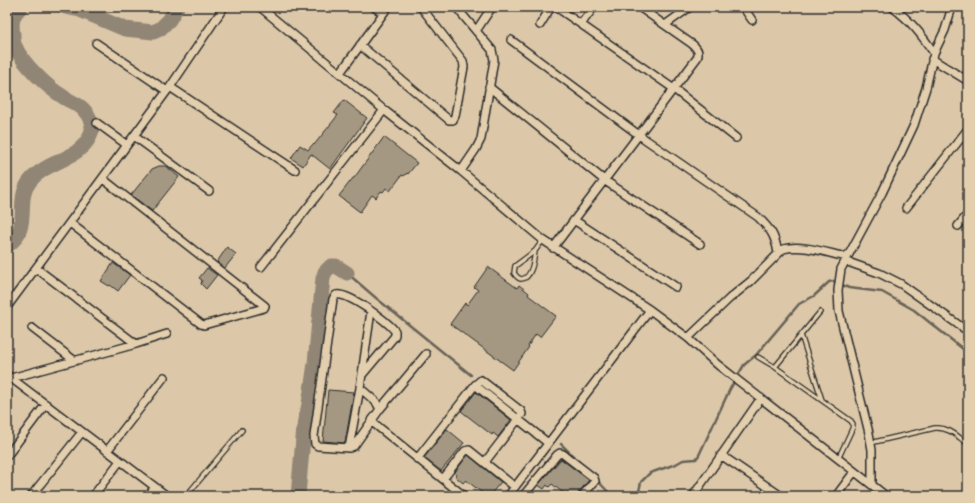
<svg xmlns="http://www.w3.org/2000/svg" width="975" height="503" font-family="Caveat,sans-serif">
  <style>
    .lines { fill: none; stroke-linecap: round; stroke-linejoin: round }
    .stream { stroke: #686257; stroke-width: 2.5 }
    .river { stroke: #918674; stroke-width: 15 }
    .building { fill: #a49882; stroke: #2b2b2b }
    .lane-casing { stroke: #2b2b2b; stroke-width: 6 }
    .street-casing { stroke: #2b2b2b; stroke-width: 10 }
    .lane { stroke: #e3cfae; stroke-width: 3.5 }
    .street { stroke: #e3cfae; stroke-width: 7 }
  </style>
  <rect width="100%" height="100%" fill="#dcc8a9"/>
  <filter id="ink" filterUnits="userSpaceOnUse"><feTurbulence type="fractalNoise" baseFrequency=".025" numOctaves="2"/><feDisplacementMap in="SourceGraphic" scale="8" xChannelSelector="R" yChannelSelector="G"/><feConvolveMatrix kernelMatrix="1 2 1 2 8 2 1 2 1" color-interpolation-filters="sRGB"/></filter>
  <g filter="url(#ink)">
    <g class="lines">
      <path class="stream" d="M347,273L376,298L471,375
        M561,444L581,464
        M596,479L612,496
        M638,496L641,482L650,473L676,464L683,460L696,459L699,455L730,389L744,365L756,355L799,304L814,296L829,282L833,281L849,288L882,292L914,310L968,353"/>
      <path class="river" d="M65,7L80,10L125,29L153,32L160,29L169,20L177,7
        M7,246C33,227 14,201 30,181C47,160 78,161 90,136C95,127 90,116 83,109C78,103 68,101 62,96C47,87 22,63 15,46C13,42 13,38 13,34C11,23 12,15 21,7
        M298,496L304,427L309,404L315,363L323,278L325,272L331,266H336L347,273"/>
    </g>
    <path class="building" d="M344,100L367,118L330,169L311,154L303,166L291,158L300,145L308,150L313,144L314,145L338,115L334,113Z
      M384,137L417,163L408,174L407,173L404,176L402,175L390,191L386,188L383,192L381,191L376,198L372,195L360,212L339,196L353,178H354Z
      M159,166H166L179,177L152,211L131,195L152,169Z
      M227,247L236,254L225,268L217,262Z
      M113,263L130,275L118,291L110,285L109,286L101,281Z
      M488,267L517,288L519,285L529,293L528,295L556,316L540,337L536,334L528,346L529,347L513,370L450,324L465,303L467,305L478,290L474,287Z
      M207,268L217,275L206,289L201,284L202,280L199,278Z
      M328,390L354,392L345,443L323,441Z
      M476,392L511,420L498,437L493,433L492,435L461,411Z
      M447,429L464,443L441,471L424,458Z
      M468,455L501,482L489,496H486L466,480L463,483L456,477L455,472Z
      M561,459L589,480L578,493L577,496H567L552,484L549,487L547,485L544,489L538,485Z"/>
    <g class="lines">
      <defs>
        <path id="lane" d="M535,251C534,259 532,279 521,279C517,278 516,276 514,273L515,266L535,251L543,240
          M801,335L822,400
          M758,357L775,367L851,421L853,424L852,429L838,459
          M775,367L820,312
          M870,443L935,428C949,427 957,436 968,444
          M186,496L242,430"/>
        <path id="street" d="M260,7L384,110L461,171L543,240L650,310L688,338L718,365L886,496
          M374,7L383,13
          M456,7L492,50L494,60L481,139L476,149L461,171
          M556,7L674,89L736,138
          M743,7L752,20
          M892,7C911,21 921,34 934,53
          M581,24L594,7
          M540,25L551,7
          M665,25L690,7
          M476,31L492,7
          M511,40L639,135L758,217C771,230 775,235 778,253
          M96,43L167,91
          M360,45L449,120H453L455,116L464,67L463,61L421,7
          M932,59L968,81
          M340,73L388,7
          M170,87L295,170
          M489,87L604,180L700,244
          M97,123L127,145
          M134,136L209,191
          M906,208L968,129
          M574,220L676,287
          M70,223L201,324L204,325L264,308L265,306L103,179
          M958,226L968,214
          M553,248L697,58C700,52 697,48 692,44L639,7
          M845,261L879,273L901,284L956,323L963,328L968,329
          M261,267L384,110
          M7,307L170,87L224,7
          M32,328L75,361
          M688,338L730,298L751,281L783,249C803,244 827,253 847,257
          M136,344L167,334
          M7,375L167,496
          M7,383L11,378L136,344L36,268
          M475,385L548,443
          M360,388L376,402L380,409L354,446L349,448L318,446L315,444L314,436L333,299L336,295C348,292 387,321 395,331V335L394,337L362,375
          M380,409L426,354
          M371,421L464,496
          M349,448L360,388L371,311
          M107,451L164,377
          M721,455L781,496
          M7,456L46,404
          M417,459L475,385L481,380L521,411L522,414L485,462
          M443,479L465,451L469,450L515,487
          M872,485V450L869,433L839,311L838,290L841,269L882,193L914,125L926,88L934,53L945,30L952,7
          M31,496L82,432
          M93,496L120,461
          M148,496L155,487
          M508,496L650,310
          M523,496L557,455L560,453L563,454L594,478L595,481L582,496
          M693,496L761,398
          M836,496L854,472"/>
      </defs>
      <use href="#lane" class="lane-casing"/>
      <use href="#street" class="street-casing"/>
      <use href="#lane" class="lane"/>
      <use href="#street" class="street"/>
    </g>
  </g>
  <rect width="975" height="503" fill="none" stroke="#e3cfae" stroke-width="24"/>
  <rect x="12" y="12" width="951" height="479" fill="none" stroke="#2b2b2b" stroke-width="1.5" filter="url(#ink)"/>
</svg>
